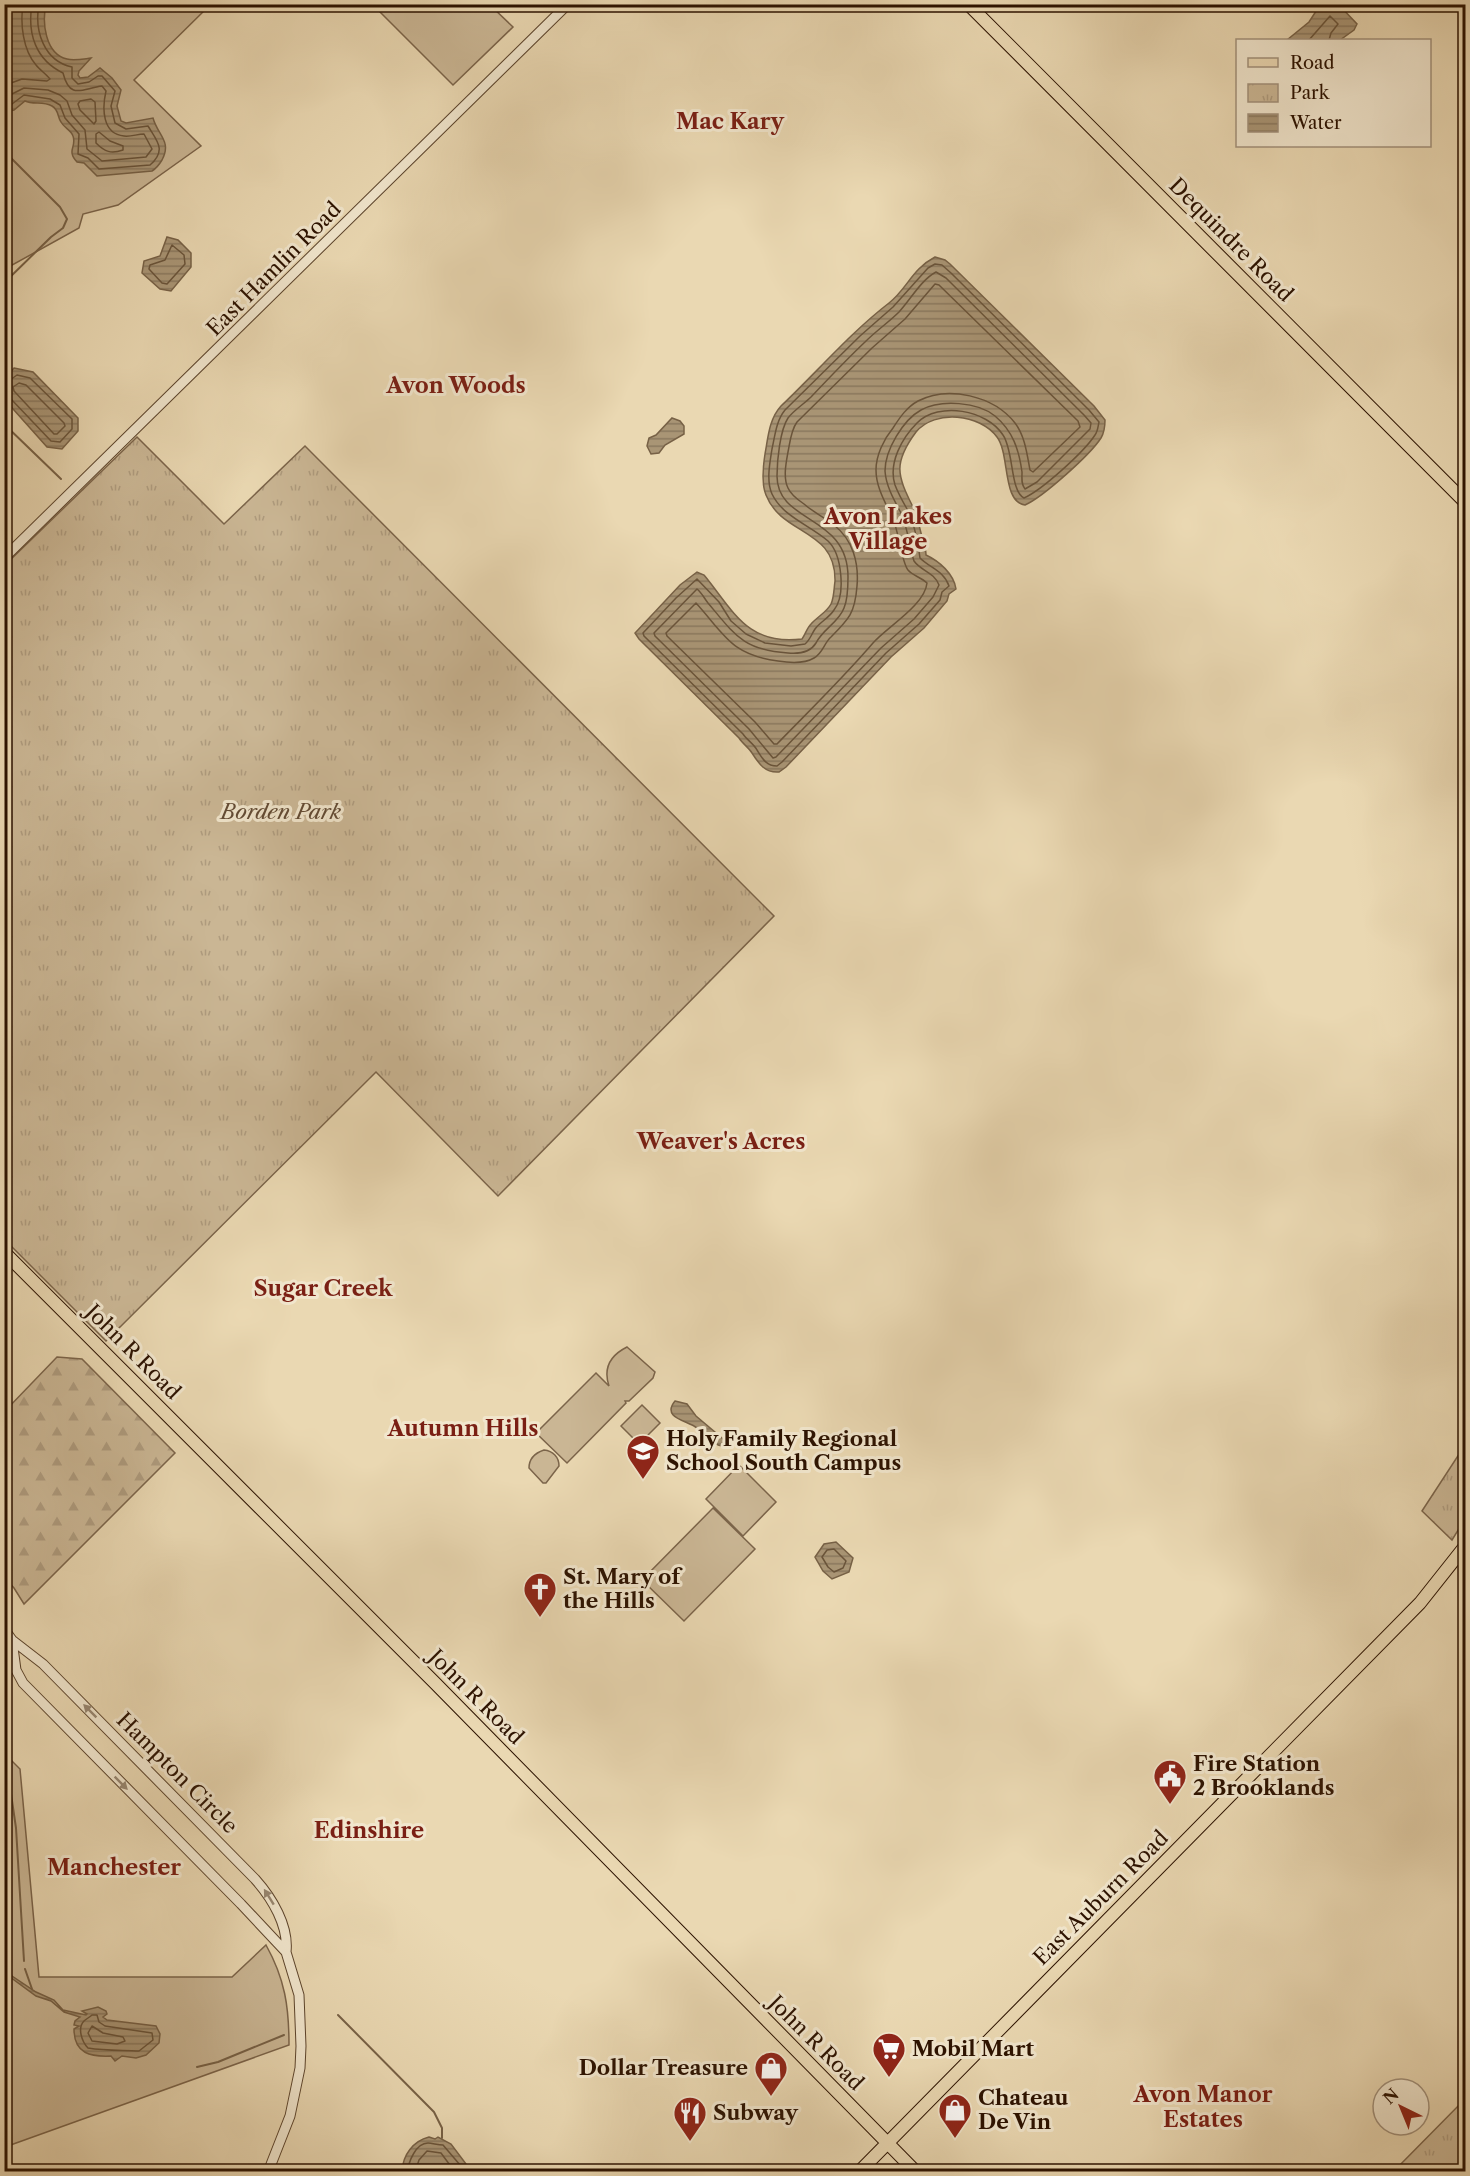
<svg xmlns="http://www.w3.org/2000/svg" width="1470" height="2176" font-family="'Libre Caslon Text',serif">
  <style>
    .green { fill: #cab694; stroke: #7b644a; stroke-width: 1.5 }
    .forest { fill: url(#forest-firs); stroke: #7b644a; stroke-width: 1.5 }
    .park { fill: url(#park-tufts); stroke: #7b644a; stroke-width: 1.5 }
    .water { fill: url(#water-rules); stroke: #776146; stroke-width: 1.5 }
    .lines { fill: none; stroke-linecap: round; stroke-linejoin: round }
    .shore { stroke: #6a543a; stroke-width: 1.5 }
    .stream { stroke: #776146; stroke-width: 2 }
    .minor-casing { stroke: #5c442c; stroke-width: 11 }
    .major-casing { stroke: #2c1200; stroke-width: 14 }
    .minor { stroke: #f1e6cd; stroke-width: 9 }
    .major { stroke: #ead8b2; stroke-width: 12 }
    .oneway { fill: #988771 }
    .labels { text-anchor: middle; stroke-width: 6; stroke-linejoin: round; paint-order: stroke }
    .street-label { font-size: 21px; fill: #2c1200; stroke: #f1e6cd }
    .park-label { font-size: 21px; font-style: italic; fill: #634b34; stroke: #f1e6cd }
    .poi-label { font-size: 21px; font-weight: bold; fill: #2c1200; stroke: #f1e6cd; text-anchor: start }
    .neighbourhood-label { font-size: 22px; font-weight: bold; fill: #7a1f14; stroke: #f1e6cd }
  </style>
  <defs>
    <pattern id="forest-firs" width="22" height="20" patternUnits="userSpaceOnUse" patternTransform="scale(1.5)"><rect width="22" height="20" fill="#cab694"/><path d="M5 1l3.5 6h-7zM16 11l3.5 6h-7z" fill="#ae9b7e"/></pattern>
    <pattern id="park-tufts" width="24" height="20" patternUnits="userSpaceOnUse" patternTransform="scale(1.5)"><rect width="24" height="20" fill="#cab694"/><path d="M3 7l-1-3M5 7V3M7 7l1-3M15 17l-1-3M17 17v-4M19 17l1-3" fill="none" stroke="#ae9b7e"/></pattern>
    <pattern id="water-rules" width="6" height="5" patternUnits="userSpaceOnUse" patternTransform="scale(1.5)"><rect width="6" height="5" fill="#a99575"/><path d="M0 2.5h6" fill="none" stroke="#8a785e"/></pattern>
  </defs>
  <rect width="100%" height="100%" fill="#ead8b2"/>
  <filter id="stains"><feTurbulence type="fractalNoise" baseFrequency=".00333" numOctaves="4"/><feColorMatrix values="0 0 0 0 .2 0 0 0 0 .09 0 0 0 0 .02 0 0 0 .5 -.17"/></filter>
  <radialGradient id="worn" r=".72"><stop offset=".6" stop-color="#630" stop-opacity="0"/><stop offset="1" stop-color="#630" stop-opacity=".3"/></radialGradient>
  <path class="green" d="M5,5H210L134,80L201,146L118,205L83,214L79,228L5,269Z
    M373,5H490L513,27L453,85Z
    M627,1347L655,1372L653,1378L629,1401H625L626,1403L567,1463L536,1433L596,1373L609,1386C603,1368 611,1355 627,1347Z
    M642,1405L660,1423L639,1444L621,1426Z
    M544,1450C553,1451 559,1457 559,1466L546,1483H543L529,1468C529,1458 535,1453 544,1450Z
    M739,1465L776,1502L743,1536L706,1499Z
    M713,1508L755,1549L684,1621L642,1580Z
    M4,1753L20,1769L39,1977H232L266,1945C285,1979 289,2007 289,2045L5,2147L12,2172L4,2171Z"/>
  <path class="forest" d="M57,1357L82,1359L175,1453L24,1604L14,1588L5,1578V1411Z"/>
  <path class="park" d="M137,437L224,524L305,446L774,916L498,1196L376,1072L106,1341L5,1240L4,566Z
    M1465,1445V1519L1452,1540L1422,1511Z
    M1465,2099V2171H1394Z"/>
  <path class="water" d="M5,4L46,5C42,22 45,54 67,59C74,61 83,59 91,58L79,71L78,75L80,78L88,77L100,68L112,78L121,90L117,106L121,121L126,123L153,118C158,136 172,141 162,160C159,165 157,168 152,171L97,176L84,163L77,162C66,150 77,147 73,136C71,130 64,128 61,122C57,116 59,110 52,106C43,101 33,105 25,101L14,110L5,112Z
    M1320,5H1339L1357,24L1354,30L1340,40H1287L1309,22Z
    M167,237L178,240L191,253V267L171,291L160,289L142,273L144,261L160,256Z
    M935,257L945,260L950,264L1094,406L1105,420C1105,426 1104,433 1101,438C1090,455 1043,497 1025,505C1002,502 1010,454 997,437C980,414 935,409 916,432C893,463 897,475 913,507C917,515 919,525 921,533C923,541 926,548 926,555C939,561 954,574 956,589L949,594L947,601L924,628L891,657L786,767L779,772C765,773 759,764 752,753C749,748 743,744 739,738L639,639L635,633L680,585L697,572L704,575C733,610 747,646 802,639C805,635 807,628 811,624C817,617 827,612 831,604C834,598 834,588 835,581C836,528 782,536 766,495C761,483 763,467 765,454C768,438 769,419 781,406C816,373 850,333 889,303C907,289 912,269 935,257Z
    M14,368L33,372L78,418V431L62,449L47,447L5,400V378Z
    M672,418L680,421L684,426V434L665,445L659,453L651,454L647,446L649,438L656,435Z
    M675,1401L687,1404L696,1416L722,1438L725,1442L722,1446L718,1445C710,1439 703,1431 694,1426C684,1420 662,1417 675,1401Z
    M836,1542L853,1558L849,1572L832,1579L823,1571L815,1557L824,1544Z
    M5,1965L12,1976L36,1992L54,2000L63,2010L86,2015L87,2014L82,2011L98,2007L106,2011L107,2014L103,2017L107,2020L156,2026L160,2034L159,2043L146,2055L136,2058L122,2056L115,2061L111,2056C91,2057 74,2054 74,2029L79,2026L74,2025L75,2021L80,2017L64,2012L51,2001L36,1996L10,1977L6,1973Z
    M429,2137L435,2139L438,2137L451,2144L466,2164L475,2171H402C403,2155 413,2141 429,2137Z"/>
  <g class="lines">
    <path class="shore" d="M1309,40L1330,16L1338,24L1331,33L1329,40
      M4,88L11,83L22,79L47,81L50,79C46,74 40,70 36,65C23,50 20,24 23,4
      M4,98L24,88L48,90L60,95L67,101L72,115L85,130L87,149L102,161L146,157L152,149L144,134C137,134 131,137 124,136C102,134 102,108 106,91L102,86C83,88 70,101 63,73C36,60 27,34 32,4
      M91,99L95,102L96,121L94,124L80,110L78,104L80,101Z
      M4,105L12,104L24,95L50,99L60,105L65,118L79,134L78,154L88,158L99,169L150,165C167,150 157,141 148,126L126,129L115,123L111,106L115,91L102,76H98L89,82L78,84L72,78V67C44,61 34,31 39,4
      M99,132L110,141L123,146V150C111,154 105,152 96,143V134Z
      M172,245L184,255L185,264L167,284L162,283L149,269L150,265L165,260Z
      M935,264L942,265L951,273L1089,410L1099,422C1098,426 1098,431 1095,435C1084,452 1042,490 1024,498C1010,491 1014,451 1003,435C987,410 939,401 917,423C902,438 888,463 895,485C898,493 903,502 907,509C915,524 918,543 920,558C930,568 944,571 949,586L942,592L940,600L919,624L886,653L782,762L777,766C766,766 762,758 757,750C754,744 747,740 743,734L644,636L643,633L676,598L697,579L719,602L731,621L746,634L765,643L791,646L805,644C810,640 811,635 815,629C820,622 829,618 834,610C846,595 842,554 828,541C810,525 783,517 772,494C766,481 770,462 772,449C775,436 776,421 785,410L860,336L893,307L928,268Z
      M936,272L946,278L1084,415L1091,423L1090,429L1037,482L1025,489C1021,484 1022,479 1022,472C1019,450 1013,431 995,416C978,402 941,399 921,410C903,420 885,450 885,471C886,486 894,500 901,513C908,528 909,546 914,561C921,571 934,572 939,585L933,597L914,619L881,648L776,757L773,758L749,729L655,636L654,633L697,589C702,593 704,598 708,603C735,635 743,650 788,653C799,654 810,653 816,643C823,629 839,622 844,608C848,599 848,587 848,577C848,514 777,524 777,476C777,461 780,430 788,418C794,410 804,404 811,397C829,378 847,359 865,342C876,331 889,322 899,312C911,299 921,280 936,272Z
      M935,284L939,285L1078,421L1080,427L1033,472L1030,470C1027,454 1025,436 1015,423C994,396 948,385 918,401C907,407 900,417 893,428C884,439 876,455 876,470C876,487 885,502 892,517C899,530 901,561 908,570C913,576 921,577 927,583C925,605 887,627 873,643C843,678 809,711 777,744H774L755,722L667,636L666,633L696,603C725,635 731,655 778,661C790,663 804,664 814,658C823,653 824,643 831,637C849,619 855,613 857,586C859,563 853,540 834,525C824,517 813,512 804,504C798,500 791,495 788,488C783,478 786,463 788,452C790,442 791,430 797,422L872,348L905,319Z
      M4,381L10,380L17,375L30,378L72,419V429L60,442L51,441L11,399L4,397
      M19,383L26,385L64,423L65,426L57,434H54L14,391L13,387Z
      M834,1549L846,1561L843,1568L834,1572L828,1567L822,1557L827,1550Z
      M92,2015H97L99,2022L105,2026L152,2033L153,2040L139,2051C122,2050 106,2051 88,2048C82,2042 77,2028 84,2021C86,2019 90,2017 92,2015Z
      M92,2026L103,2033L123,2037L125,2041L117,2044L92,2041L88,2033Z
      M408,2172C408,2162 416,2143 428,2143C432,2143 438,2145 443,2145L466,2172
      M415,2172L419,2160L427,2151L441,2153L455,2172"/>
    <path class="stream" d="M4,151L60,207L67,219L63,228L51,237L4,283
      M4,424L61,479
      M11,1794L16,1828L24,1961
      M25,1969L32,1989
      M338,2015L434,2112L442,2128V2138
      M197,2067L218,2062L284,2035"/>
    <defs>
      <path id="minor" d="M4,558L568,4
        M4,1629L12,1640L43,1664L255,1879C272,1898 289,1926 286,1952
        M12,1640L16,1670L23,1683L241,1904L286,1952L299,1995L301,2046L300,2068L290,2116L268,2172"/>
      <path id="major" d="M968,4L1466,503
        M4,1252L435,1683L916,2172
        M859,2172L1420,1603L1466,1545"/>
    </defs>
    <use href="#minor" class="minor-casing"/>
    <use href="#major" class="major-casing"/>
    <use href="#minor" class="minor"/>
    <use href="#major" class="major"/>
  </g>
  <defs><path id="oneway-solid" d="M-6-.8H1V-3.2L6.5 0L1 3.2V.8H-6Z" transform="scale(1.5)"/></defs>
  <g class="oneway">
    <use href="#oneway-solid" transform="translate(90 1711) rotate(-135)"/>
    <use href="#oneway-solid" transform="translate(121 1783) rotate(45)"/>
    <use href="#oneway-solid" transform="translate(269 1897) rotate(-122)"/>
  </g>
  <defs>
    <symbol id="school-pin" viewBox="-11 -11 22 30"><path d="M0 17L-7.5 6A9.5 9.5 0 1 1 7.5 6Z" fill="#8f2418" stroke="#f1e6cd"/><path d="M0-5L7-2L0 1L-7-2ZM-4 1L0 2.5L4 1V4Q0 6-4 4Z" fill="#fff"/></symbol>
    <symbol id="church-pin" viewBox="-11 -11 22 30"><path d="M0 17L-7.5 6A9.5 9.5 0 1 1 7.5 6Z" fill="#8f2418" stroke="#f1e6cd"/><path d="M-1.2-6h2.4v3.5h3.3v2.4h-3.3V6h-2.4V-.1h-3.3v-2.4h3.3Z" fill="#fff"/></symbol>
    <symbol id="civic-pin" viewBox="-11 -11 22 30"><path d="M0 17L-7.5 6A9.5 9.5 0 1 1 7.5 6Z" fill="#8f2418" stroke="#f1e6cd"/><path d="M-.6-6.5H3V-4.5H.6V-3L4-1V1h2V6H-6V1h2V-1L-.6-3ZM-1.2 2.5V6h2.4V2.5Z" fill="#fff"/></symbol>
    <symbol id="supermarket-pin" viewBox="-11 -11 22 30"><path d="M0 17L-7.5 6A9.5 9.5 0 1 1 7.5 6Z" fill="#8f2418" stroke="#f1e6cd"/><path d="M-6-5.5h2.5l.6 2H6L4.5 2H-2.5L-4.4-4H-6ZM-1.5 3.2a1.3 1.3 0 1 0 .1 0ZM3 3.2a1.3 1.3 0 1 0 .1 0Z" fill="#fff"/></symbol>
    <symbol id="shop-pin" viewBox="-11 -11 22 30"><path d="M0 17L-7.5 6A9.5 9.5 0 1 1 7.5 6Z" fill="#8f2418" stroke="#f1e6cd"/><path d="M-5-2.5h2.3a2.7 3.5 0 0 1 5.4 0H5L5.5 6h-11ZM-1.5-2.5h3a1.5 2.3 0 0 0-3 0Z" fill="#fff"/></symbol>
    <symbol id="restaurant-pin" viewBox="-11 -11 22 30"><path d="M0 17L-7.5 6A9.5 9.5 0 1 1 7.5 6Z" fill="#8f2418" stroke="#f1e6cd"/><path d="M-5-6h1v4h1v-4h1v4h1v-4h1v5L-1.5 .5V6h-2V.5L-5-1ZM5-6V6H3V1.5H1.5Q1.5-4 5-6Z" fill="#fff"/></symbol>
  </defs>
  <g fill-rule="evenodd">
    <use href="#school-pin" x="624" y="1432" width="38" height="52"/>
    <use href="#church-pin" x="521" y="1570" width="38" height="52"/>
    <use href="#civic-pin" x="1151" y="1757" width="38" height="52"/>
    <use href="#supermarket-pin" x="870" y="2030" width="38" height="52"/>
    <use href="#shop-pin" x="752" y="2049" width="38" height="52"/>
    <use href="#shop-pin" x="936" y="2091" width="38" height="52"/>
    <use href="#restaurant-pin" x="671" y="2094" width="38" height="52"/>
  </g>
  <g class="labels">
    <g class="street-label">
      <text transform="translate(1231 240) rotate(45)" y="7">Dequindre Road</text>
      <text transform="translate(274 269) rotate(-45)" y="7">East Hamlin Road</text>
      <text transform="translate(133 1352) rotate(45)" y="7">John R Road</text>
      <text transform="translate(476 1697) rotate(45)" y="7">John R Road</text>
      <text transform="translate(177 1773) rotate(45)" y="7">Hampton Circle</text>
      <text transform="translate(1101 1898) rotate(-45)" y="7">East Auburn Road</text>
      <text transform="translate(816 2043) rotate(45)" y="7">John R Road</text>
    </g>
    <g class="park-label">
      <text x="281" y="819">Borden Park</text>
    </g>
    <g class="poi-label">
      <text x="666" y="1446">Holy Family Regional<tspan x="666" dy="24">School South Campus</tspan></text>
      <text x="563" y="1584">St. Mary of<tspan x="563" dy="24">the Hills</tspan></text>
      <text x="1193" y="1771">Fire Station<tspan x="1193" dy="24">2 Brooklands</tspan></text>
      <text x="912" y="2056">Mobil Mart</text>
      <text x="748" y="2075" text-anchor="end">Dollar Treasure</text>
      <text x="978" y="2105">Chateau<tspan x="978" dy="24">De Vin</tspan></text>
      <text x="713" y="2120">Subway</text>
    </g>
    <g class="neighbourhood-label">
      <text x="730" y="129">Mac Kary</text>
      <text x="456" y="393">Avon Woods</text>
      <text x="888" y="524">Avon Lakes<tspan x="888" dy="25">Village</tspan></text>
      <text x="721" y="1149">Weaver's Acres</text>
      <text x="323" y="1296">Sugar Creek</text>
      <text x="463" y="1436">Autumn Hills</text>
      <text x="369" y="1838">Edinshire</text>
      <text x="114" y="1875">Manchester</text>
      <text x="1203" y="2102">Avon Manor<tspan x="1203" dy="25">Estates</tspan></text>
    </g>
  </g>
  <rect width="1470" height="2176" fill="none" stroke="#ead8b2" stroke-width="24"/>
  <rect x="6" y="6" width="1458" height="2164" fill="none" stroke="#2c1200" stroke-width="3"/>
  <rect x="12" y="12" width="1446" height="2152" fill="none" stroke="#2c1200" stroke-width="1.5"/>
  <rect x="1236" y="39" width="195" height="108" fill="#f1e6cd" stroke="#a2917b" stroke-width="1.5"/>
  <rect x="1248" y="58" width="30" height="9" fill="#ead8b2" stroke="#a2917b" stroke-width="1.5"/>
  <text x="1290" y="69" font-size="18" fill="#2c1200">Road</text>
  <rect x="1248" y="84" width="30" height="18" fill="url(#park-tufts)" stroke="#a2917b" stroke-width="1.5"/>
  <text x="1290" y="99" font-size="18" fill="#2c1200">Park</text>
  <rect x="1248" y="114" width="30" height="18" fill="url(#water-rules)" stroke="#a2917b" stroke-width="1.5"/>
  <text x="1290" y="129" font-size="18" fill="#2c1200">Water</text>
  <g transform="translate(1401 2107) rotate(317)"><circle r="28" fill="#f1e6cd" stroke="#a2917b" stroke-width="1.5"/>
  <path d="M0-4.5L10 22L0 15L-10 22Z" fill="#8f2418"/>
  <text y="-9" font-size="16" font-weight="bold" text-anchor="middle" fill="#2c1200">N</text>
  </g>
  <rect width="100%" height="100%" filter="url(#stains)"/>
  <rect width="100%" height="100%" fill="url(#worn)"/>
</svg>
